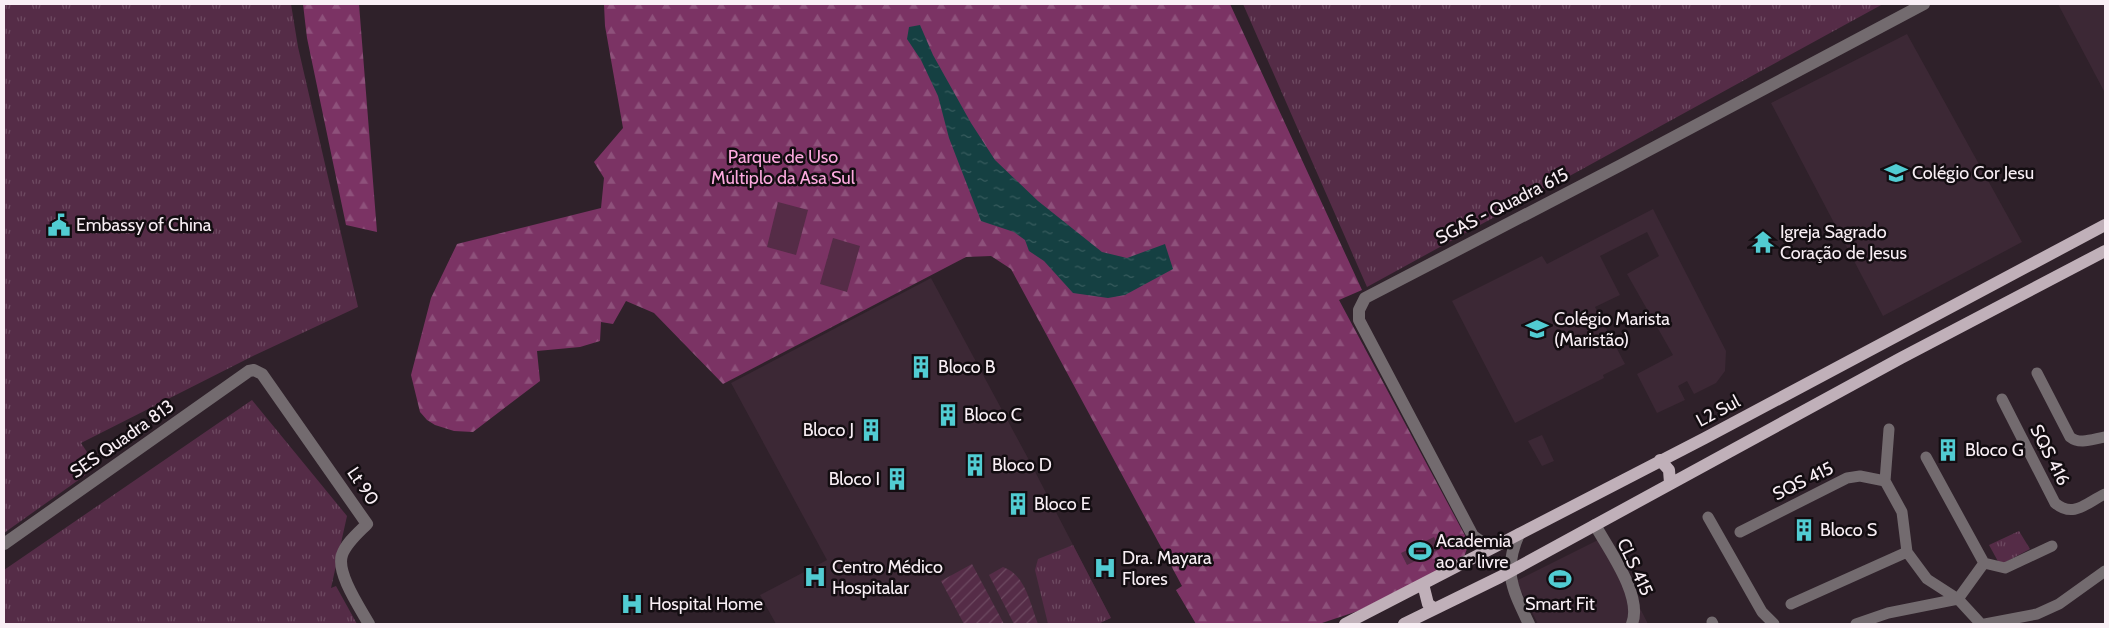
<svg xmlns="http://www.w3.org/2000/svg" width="2109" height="628" font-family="Cabin,sans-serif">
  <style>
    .built { fill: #3c2835 }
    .grass { fill: url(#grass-tufts) }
    .forest { fill: url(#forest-firs) }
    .garden { fill: url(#garden-furrows) }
    .pitch { fill: #552c47 }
    .water { fill: url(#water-ripples) }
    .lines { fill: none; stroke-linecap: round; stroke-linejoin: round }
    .minor { stroke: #736b6f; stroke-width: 11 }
    .tertiary { stroke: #736b6f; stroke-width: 12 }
    .primary { stroke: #c0b0b9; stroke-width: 12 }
    .labels { text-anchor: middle; stroke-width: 5; stroke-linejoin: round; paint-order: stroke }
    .park-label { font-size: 18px; fill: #fdaadf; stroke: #130d11 }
    .poi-label { font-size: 18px; fill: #f9eff5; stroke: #130d11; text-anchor: start }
    .street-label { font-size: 18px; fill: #f9eff5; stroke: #130d11 }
  </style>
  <defs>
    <pattern id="grass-tufts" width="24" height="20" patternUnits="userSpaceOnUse" patternTransform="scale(1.25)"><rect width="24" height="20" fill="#552c47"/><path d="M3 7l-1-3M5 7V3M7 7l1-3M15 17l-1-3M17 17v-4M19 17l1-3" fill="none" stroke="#6e4b62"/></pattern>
    <pattern id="forest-firs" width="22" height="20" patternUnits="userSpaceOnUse" patternTransform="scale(1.25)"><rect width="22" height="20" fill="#7b3364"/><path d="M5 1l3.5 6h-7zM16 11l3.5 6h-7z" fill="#8e517b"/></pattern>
    <pattern id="garden-furrows" width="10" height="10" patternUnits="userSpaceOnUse" patternTransform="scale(1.25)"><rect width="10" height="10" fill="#552c47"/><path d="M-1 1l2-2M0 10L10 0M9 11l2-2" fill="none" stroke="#6e4b62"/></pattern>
    <pattern id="water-ripples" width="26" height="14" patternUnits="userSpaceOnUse" patternTransform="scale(1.25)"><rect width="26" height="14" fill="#154042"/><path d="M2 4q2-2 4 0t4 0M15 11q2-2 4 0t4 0" fill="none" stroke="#385c5e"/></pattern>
  </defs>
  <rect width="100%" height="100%" fill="#2f212a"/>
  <path class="built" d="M2058,4H2105V93Z
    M1907,34L2022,242L1883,316L1771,103Z
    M1653,209L1726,351L1725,371L1716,383L1694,394L1687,381L1678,386L1685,400L1657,413L1637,374L1673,355L1627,274L1659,256L1647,232L1600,256L1620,295L1595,307L1625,364L1603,375L1604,378L1515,423L1452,301L1542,256L1547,264Z
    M931,278L1030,462L1111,618L1098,624H776L760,595L827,560L731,383Z
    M1542,435L1554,461L1542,466L1528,441Z
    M1604,537L1648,624H1538L1516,581Z"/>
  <path class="grass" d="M4,4H291L298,47L358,307L253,356L81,443L93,461L94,469L4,533Z
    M1243,4H1883L1367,287Z
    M252,400L347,516L331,588L336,586L357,624H4V570Z
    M2019,531L2030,549L2000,565L1989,545Z
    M1073,545L1111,618L1098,624H1048L1035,570L1038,559Z"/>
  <path class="forest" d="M303,4H359L377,232L346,225L307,38Z
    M604,4H1230L1362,290L1339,300L1469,543L1464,557L1358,611L1319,624H1196L1176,590L1182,586L1011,269L991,256L966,257L723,384L654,313L626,301L613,324L601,322L600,341L580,347L537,351L540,381L473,432L454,431L435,425L427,420L420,412L411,375L431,298L457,244L601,208L604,178L594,162L623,128L605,26Z"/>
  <path class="garden" d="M972,564L1004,624H964L941,581Z
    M1003,567C1026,575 1030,604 1038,624H1014L989,575Z"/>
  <path class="pitch" d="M778,202L808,210L796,255L767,247Z
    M833,238L860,246L847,292L820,284Z
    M1434,537L1440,549L1407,565L1401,553Z"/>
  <path class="water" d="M920,25L933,55L971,123L995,160L1038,201L1102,252L1127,258L1165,244L1173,269L1125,295L1108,298L1073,293L1044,261L1029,251L1025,240L1014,232L981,221L949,138L938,96L921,60L907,39L909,27Z"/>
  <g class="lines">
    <path class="minor" d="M2037,373L2070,437C2080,445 2093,439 2105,437
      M2002,399L2055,503C2074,519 2087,502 2105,494
      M1889,429L1885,481L1902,512L1907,552L1927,579L1958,599L1981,624
      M1926,457L1984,563L2005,568L2052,546
      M1708,517L1762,612L1774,624
      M1740,532L1847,478L1860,476L1885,481
      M1791,604L1907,552
      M1712,622L1713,624
      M1856,624L1888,613L1958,599L1984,563
      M1985,624L2037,614L2059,604L2105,571"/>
    <path class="tertiary" d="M1595,525C1609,550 1643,596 1632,624
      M1519,534C1502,572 1513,590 1529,624
      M4,544L249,371L254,370L262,374L367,524C358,533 346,543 342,555C336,573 360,608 369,624
      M1490,548L1473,536L1359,320V310L1365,298L1621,165L1924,4"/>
    <path class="primary" d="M1660,460L1669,470L1670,483
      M1423,584L1428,604L1435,609
      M1345,624L1705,438L2105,225
      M1404,624L1500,577L1901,358L2105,251"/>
  </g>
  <defs>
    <symbol id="university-bare" viewBox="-9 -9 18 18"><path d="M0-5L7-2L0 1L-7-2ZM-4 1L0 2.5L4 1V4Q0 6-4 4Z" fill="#51ccd2" stroke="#130d11" stroke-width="2.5" paint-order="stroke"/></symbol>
    <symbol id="civic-bare" viewBox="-9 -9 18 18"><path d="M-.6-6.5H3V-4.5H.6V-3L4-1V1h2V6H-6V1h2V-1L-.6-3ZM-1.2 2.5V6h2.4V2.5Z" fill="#51ccd2" stroke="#130d11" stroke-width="2.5" paint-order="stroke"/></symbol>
    <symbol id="temple-bare" viewBox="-9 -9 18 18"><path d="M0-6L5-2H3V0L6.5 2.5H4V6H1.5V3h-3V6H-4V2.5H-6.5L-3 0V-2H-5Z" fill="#51ccd2" stroke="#130d11" stroke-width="2.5" paint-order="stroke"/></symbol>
    <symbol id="building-bare" viewBox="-9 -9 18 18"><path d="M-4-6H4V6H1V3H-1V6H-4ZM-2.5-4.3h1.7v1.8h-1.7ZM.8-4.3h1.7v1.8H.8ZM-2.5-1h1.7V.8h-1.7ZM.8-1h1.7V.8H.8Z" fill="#51ccd2" stroke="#130d11" stroke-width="2.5" paint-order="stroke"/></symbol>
    <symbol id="stadium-bare" viewBox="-9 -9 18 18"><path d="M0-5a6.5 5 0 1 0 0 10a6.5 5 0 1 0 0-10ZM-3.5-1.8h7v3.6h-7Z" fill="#51ccd2" stroke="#130d11" stroke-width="2.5" paint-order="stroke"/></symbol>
    <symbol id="hospital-bare" viewBox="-9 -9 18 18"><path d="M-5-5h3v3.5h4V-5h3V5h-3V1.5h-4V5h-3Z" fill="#51ccd2" stroke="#130d11" stroke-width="2.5" paint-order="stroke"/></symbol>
  </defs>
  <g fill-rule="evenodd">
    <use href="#university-bare" x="1880" y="157" width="32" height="32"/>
    <use href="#civic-bare" x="43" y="209" width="32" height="32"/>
    <use href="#temple-bare" x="1747" y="226" width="32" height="32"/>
    <use href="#university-bare" x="1521" y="313" width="32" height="32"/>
    <use href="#building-bare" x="905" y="351" width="32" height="32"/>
    <use href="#building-bare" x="932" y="399" width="32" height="32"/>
    <use href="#building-bare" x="855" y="414" width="32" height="32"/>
    <use href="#building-bare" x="1932" y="434" width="32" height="32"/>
    <use href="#building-bare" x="959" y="449" width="32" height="32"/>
    <use href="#building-bare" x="881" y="463" width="32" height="32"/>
    <use href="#building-bare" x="1002" y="488" width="32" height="32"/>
    <use href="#building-bare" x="1788" y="514" width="32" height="32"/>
    <use href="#stadium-bare" x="1404" y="535" width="32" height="32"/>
    <use href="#hospital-bare" x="1089" y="552" width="32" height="32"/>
    <use href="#hospital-bare" x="799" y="561" width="32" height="32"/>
    <use href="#stadium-bare" x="1544" y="563" width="32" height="32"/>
    <use href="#hospital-bare" x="616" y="588" width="32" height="32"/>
  </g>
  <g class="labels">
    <g class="park-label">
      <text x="783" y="163">Parque de Uso<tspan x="783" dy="21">Múltiplo da Asa Sul</tspan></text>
    </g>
    <g class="poi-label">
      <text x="1912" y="179">Colégio Cor Jesu</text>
      <text x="76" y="231">Embassy of China</text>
      <text x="1780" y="238">Igreja Sagrado<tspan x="1780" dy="21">Coração de Jesus</tspan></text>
      <text x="1554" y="325">Colégio Marista<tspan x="1554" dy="21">(Maristão)</tspan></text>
      <text x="938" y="373">Bloco B</text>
      <text x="964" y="421">Bloco C</text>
      <text x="854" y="436" text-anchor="end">Bloco J</text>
      <text x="1965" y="456">Bloco G</text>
      <text x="992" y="471">Bloco D</text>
      <text x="880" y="485" text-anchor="end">Bloco I</text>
      <text x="1034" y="510">Bloco E</text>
      <text x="1820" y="536">Bloco S</text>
      <text x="1436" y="547">Academia<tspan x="1436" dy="21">ao ar livre</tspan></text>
      <text x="1122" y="564">Dra. Mayara<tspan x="1122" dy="21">Flores</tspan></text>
      <text x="832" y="573">Centro Médico<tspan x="832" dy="21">Hospitalar</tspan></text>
      <text x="649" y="610">Hospital Home</text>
      <text x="1560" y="610" text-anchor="middle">Smart Fit</text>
    </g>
    <g class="street-label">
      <text transform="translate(1502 206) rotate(-27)" y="6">SGAS - Quadra 615</text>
      <text transform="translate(1718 411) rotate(-28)" y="6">L2 Sul</text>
      <text transform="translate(122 439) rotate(-35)" y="6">SES Quadra 813</text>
      <text transform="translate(2050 455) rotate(63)" y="6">SQS 416</text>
      <text transform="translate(1803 481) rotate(-26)" y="6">SQS 415</text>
      <text transform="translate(363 486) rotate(56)" y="6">Lt 90</text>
      <text transform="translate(1635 567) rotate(65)" y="6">CLS 415</text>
    </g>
  </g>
  <rect width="2109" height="628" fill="none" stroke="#f9eff5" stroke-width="10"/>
</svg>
